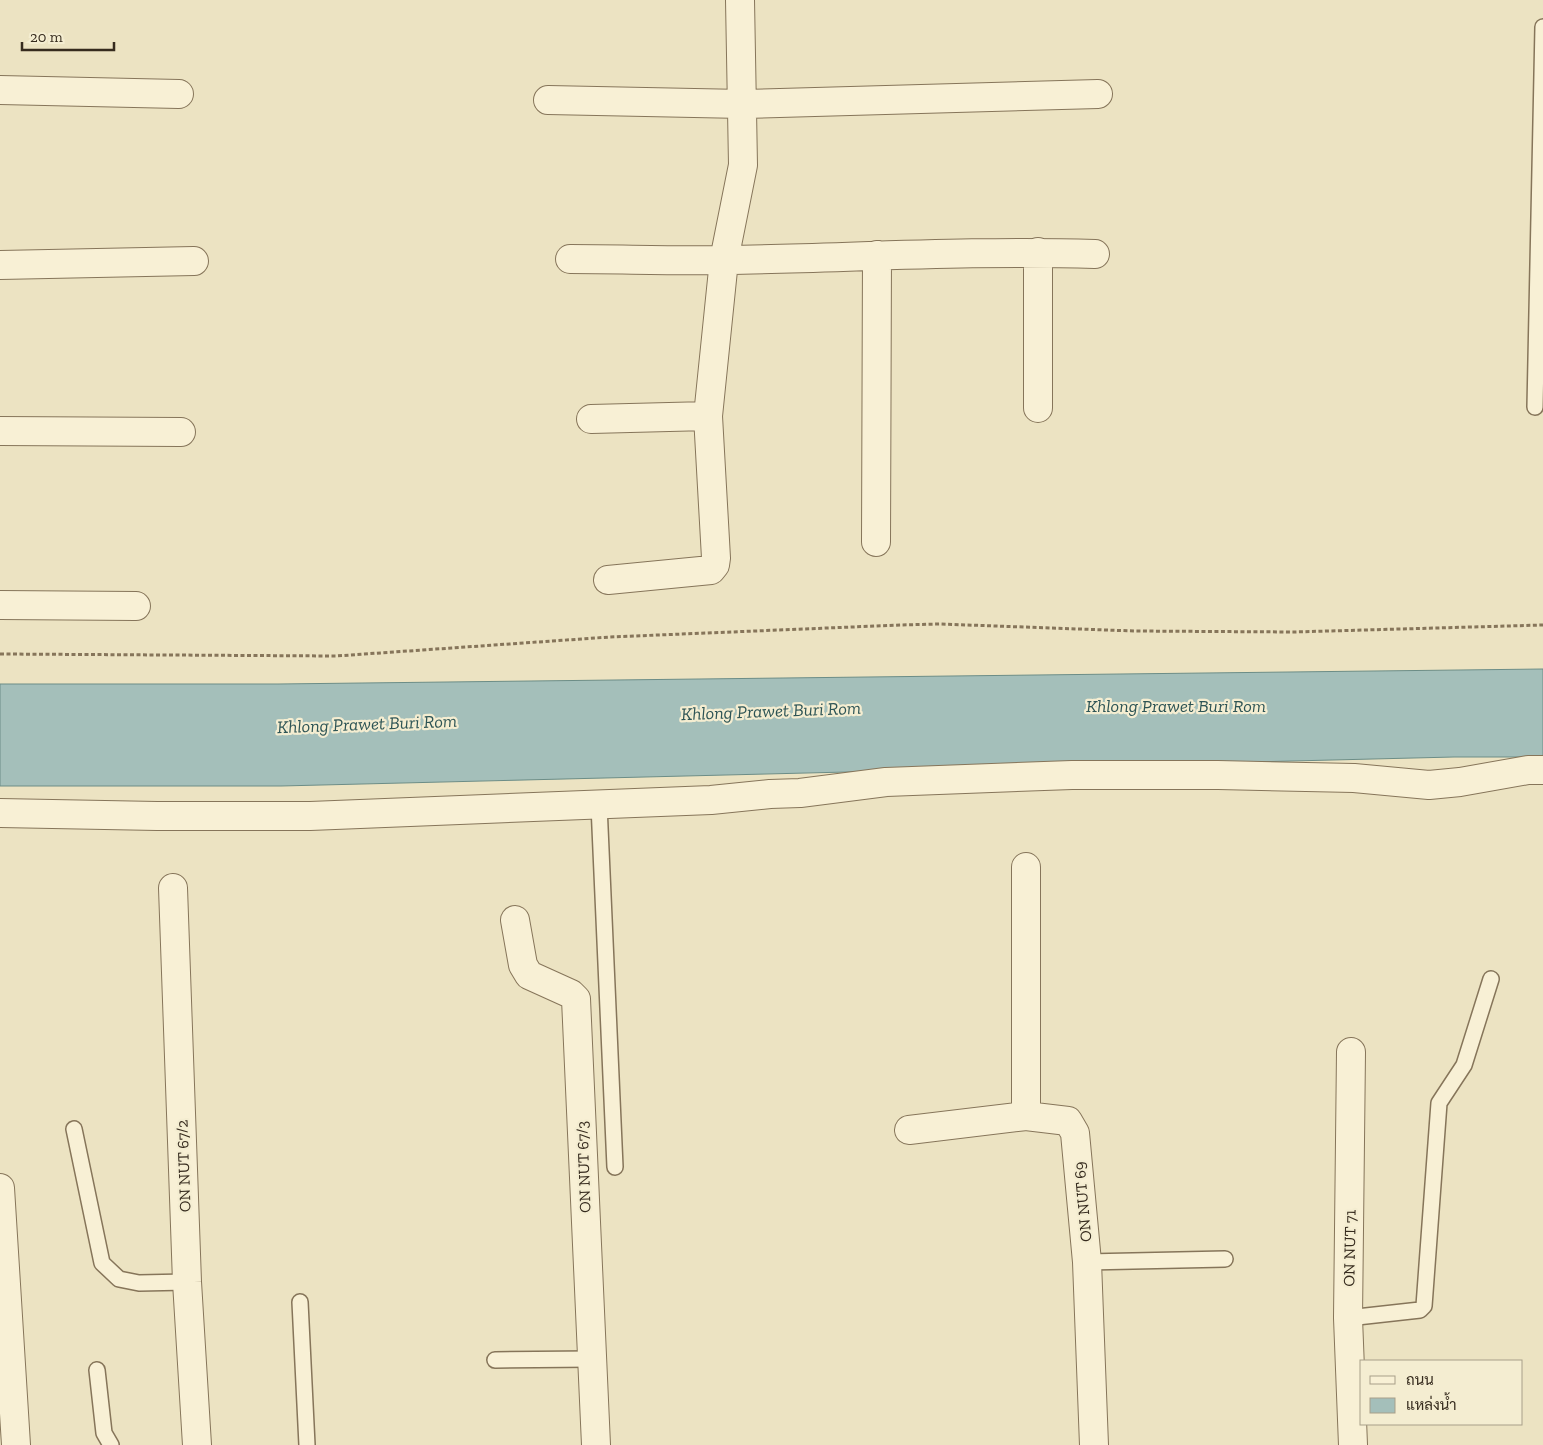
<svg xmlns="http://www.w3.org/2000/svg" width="1543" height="1445" font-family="'Zilla Slab',Sarabun,serif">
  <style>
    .water { fill: #a4bfba; stroke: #6c8d87 }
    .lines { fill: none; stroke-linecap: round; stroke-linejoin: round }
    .service-casing { stroke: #86755a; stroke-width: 18 }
    .minor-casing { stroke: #86755a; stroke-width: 30 }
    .path { stroke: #86755a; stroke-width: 3; stroke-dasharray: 4 2.5; stroke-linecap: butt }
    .service { stroke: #f8f0d5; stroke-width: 15 }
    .minor { stroke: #f8f0d5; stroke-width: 28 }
    .labels { text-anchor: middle; stroke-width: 4.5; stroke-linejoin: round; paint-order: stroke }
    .street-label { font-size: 16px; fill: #362b1e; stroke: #f4edd1 }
    .water-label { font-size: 18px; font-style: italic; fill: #2d5455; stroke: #f4edd1 }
  </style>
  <rect width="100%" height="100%" fill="#ece3c2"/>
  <path class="water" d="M1543,669V757H1454L281,786H0V684H278Z"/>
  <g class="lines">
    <defs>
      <path id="service" d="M1535,407L1543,27
        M599,805L615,1167
        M74,1129L102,1263L119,1279L139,1283L187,1282
        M1087,1262L1225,1259
        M300,1302L307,1445
        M1348,1318L1420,1310L1424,1306L1439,1103L1464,1065L1491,979
        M495,1360L592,1359
        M97,1370L104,1433L111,1445"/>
      <path id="minor" d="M0,90L179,94
        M548,100L743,104L1098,94
        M570,259C622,259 674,261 725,260C849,258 972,250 1095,254
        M0,265L194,261
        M1038,408V252
        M591,419L708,416
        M0,431L181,432
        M876,542L877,255
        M608,580L711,570L715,565L716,558L708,416L724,260L743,165L740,0
        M0,605L136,606
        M0,813L157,816H310L711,800L770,794L800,793L886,782L1072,775H1218L1354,778L1429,785L1460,782L1528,770H1543
        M1026,867V1116
        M173,888L187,1282L197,1445
        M515,920L523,965L529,975L571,994L576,999L596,1445
        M1351,1052L1348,1318L1353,1445
        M909,1130L1026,1116L1068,1121L1075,1133L1087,1262L1094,1445
        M0,1188L16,1445"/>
    </defs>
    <use href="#service" class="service-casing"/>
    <use href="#minor" class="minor-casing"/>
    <path class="path" d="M0,654L336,656L610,637L900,625L940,624L1134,631L1293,632L1543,625"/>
    <use href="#service" class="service"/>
    <use href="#minor" class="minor"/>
  </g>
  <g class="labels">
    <g class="street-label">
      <text transform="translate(183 1166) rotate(-92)" y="6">ON NUT 67/2</text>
      <text transform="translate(583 1167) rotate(-92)" y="6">ON NUT 67/3</text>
      <text transform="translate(1082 1202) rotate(-95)" y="6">ON NUT 69</text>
      <text transform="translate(1349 1248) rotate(-89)" y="6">ON NUT 71</text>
    </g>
    <g class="water-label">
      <text x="1176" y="712">Khlong Prawet Buri Rom</text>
      <text transform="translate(771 711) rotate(-2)" y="6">Khlong Prawet Buri Rom</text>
      <text transform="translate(367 724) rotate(-2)" y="6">Khlong Prawet Buri Rom</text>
    </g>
  </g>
  <rect x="1360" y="1360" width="162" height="65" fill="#f4edd1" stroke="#a89f89"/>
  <rect x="1370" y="1376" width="25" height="8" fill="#f8f0d5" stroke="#a89f89"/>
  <text x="1406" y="1385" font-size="15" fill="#362b1e">ถนน</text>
  <rect x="1370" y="1398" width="25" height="15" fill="#a4bfba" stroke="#a89f89"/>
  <text x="1406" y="1410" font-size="15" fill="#362b1e">แหล่งน้ำ</text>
  <path d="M22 42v8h92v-8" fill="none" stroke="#362b1e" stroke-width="2.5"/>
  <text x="30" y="42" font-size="15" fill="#362b1e" stroke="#f4edd1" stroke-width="4" paint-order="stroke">20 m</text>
</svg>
